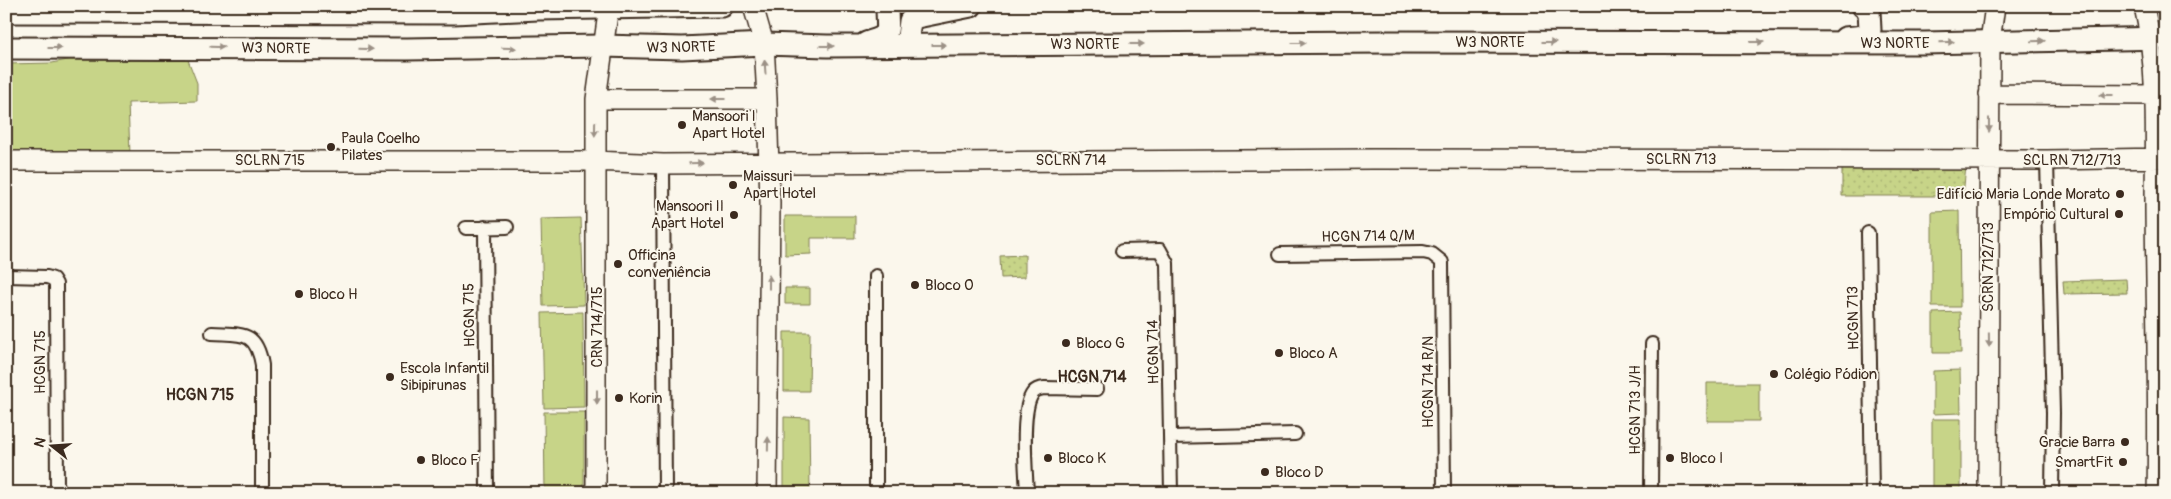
<svg xmlns="http://www.w3.org/2000/svg" width="2171" height="499" font-family="Pangolin,sans-serif">
  <style>
    .green { fill: #c7d488; stroke: #817f53 }
    .park { fill: url(#park-dots); stroke: #817f53 }
    .lines { fill: none; stroke-linecap: round; stroke-linejoin: round }
    .street-casing { stroke: #3b2a1e; stroke-width: 16 }
    .secondary-casing { stroke: #3b2a1e; stroke-width: 22 }
    .primary-casing { stroke: #3b2a1e; stroke-width: 25 }
    .street { stroke: #fbf7ec; stroke-width: 12 }
    .secondary { stroke: #fbf7ec; stroke-width: 19 }
    .primary { stroke: #fbf7ec; stroke-width: 21 }
    .oneway { fill: #9b9085 }
    .poi-dot { fill: #3b2a1e; stroke: #fbf7ec; stroke-width: 2 }
    .labels { text-anchor: middle; stroke-width: 4; stroke-linejoin: round; paint-order: stroke }
    .street-label { font-size: 15px; fill: #3b2a1e; stroke: #fbf7ec }
    .poi-label { font-size: 15px; fill: #3b2a1e; stroke: #fbf7ec; text-anchor: start }
    .neighbourhood-label { font-size: 16px; font-weight: bold; fill: #3b2a1e; stroke: #fbf7ec }
  </style>
  <defs>
    <pattern id="park-dots" width="8" height="8" patternUnits="userSpaceOnUse" patternTransform="scale(1.25)"><rect width="8" height="8" fill="#c7d488"/><path d="M2 2h.1M6 6h.1" fill="none" stroke="#acb675" stroke-width="1.8" stroke-linecap="round"/></pattern>
  </defs>
  <rect width="100%" height="100%" fill="#fbf7ec"/>
  <filter id="ink" filterUnits="userSpaceOnUse"><feTurbulence type="fractalNoise" baseFrequency=".02" numOctaves="2"/><feDisplacementMap in="SourceGraphic" scale="10" xChannelSelector="R" yChannelSelector="G"/><feConvolveMatrix kernelMatrix="1 2 1 2 8 2 1 2 1" color-interpolation-filters="sRGB"/></filter>
  <g filter="url(#ink)">
    <path class="green" d="M83,57L188,60L197,83V101L128,103L130,154L6,153V64L52,63Z
      M1959,211L1960,307H1932V212Z
      M785,216H855V238H811V254L785,255Z
      M581,218L584,305L543,306L541,219Z
      M785,288H810V304H785Z
      M583,312L584,407L544,408L542,313Z
      M1960,312L1961,353H1933V313Z
      M784,332H810L809,391H784Z
      M1960,370L1961,413L1933,414V371Z
      M1707,383H1759V421H1707Z
      M544,412H584V493H545Z
      M784,417L809,418L810,493H784Z
      M1932,419H1961V493H1932Z"/>
    <path class="park" d="M1842,165L1966,166L1963,196H1842Z
      M1025,255V277L1001,278L1000,256Z
      M2126,279L2127,293L2064,294L2063,281Z"/>
    <g class="lines">
      <defs>
        <path id="street" d="M2047,160L2053,413L2052,493
          M663,164L665,493
          M485,227L487,493
          M466,228L507,227
          M1868,233L1872,493
          M1122,251L1160,250L1167,263L1171,493
          M1280,254L1423,252L1432,254L1442,262L1444,493
          M6,276L47,277L53,279L56,284L57,493
          M876,276V493
          M212,333C242,335 256,330 262,365V493
          M1171,437L1295,434
          M1027,493C1026,471 1020,409 1033,393C1036,389 1039,389 1044,388L1097,389
          M1651,493L1652,344"/>
        <path id="secondary" d="M753,6L764,44L767,99L770,203L767,493
          M2144,6C2159,73 2155,141 2155,209C2156,304 2159,398 2157,493
          M1989,94L2155,95
          M596,99H767
          M6,161H594L663,164L1373,159L2047,160L2165,158
          M596,493V99L609,6
          M1988,493L1990,41L1995,6"/>
        <path id="primary" d="M6,12L454,13L538,9L722,6
          M1845,38L1865,36L1870,30L1869,10L1863,6
          M866,43C893,35 887,33 887,6
          M907,45L910,21L917,17L971,6
          M6,48L407,49L602,46L682,48L764,44L827,46L1386,42L1924,43L2165,38"/>
      </defs>
      <use href="#street" class="street-casing"/>
      <use href="#secondary" class="secondary-casing"/>
      <use href="#primary" class="primary-casing"/>
      <use href="#street" class="street"/>
      <use href="#secondary" class="secondary"/>
      <use href="#primary" class="primary"/>
    </g>
    <defs><path id="oneway-solid" d="M-6-.8H1V-3.2L6.5 0L1 3.2V.8H-6Z" transform="scale(1.25)"/></defs>
    <g class="oneway">
      <use href="#oneway-solid" transform="translate(2038 41) rotate(-1)"/>
      <use href="#oneway-solid" transform="translate(1549 42)"/>
      <use href="#oneway-solid" transform="translate(1757 42)"/>
      <use href="#oneway-solid" transform="translate(1947 42) rotate(-1)"/>
      <use href="#oneway-solid" transform="translate(1299 43)"/>
      <use href="#oneway-solid" transform="translate(1137 44)"/>
      <use href="#oneway-solid" transform="translate(939 45)"/>
      <use href="#oneway-solid" transform="translate(827 46)"/>
      <use href="#oneway-solid" transform="translate(217 47) rotate(1)"/>
      <use href="#oneway-solid" transform="translate(55 48)"/>
      <use href="#oneway-solid" transform="translate(509 48) rotate(1)"/>
      <use href="#oneway-solid" transform="translate(366 49) rotate(1)"/>
      <use href="#oneway-solid" transform="translate(765 67) rotate(-94)"/>
      <use href="#oneway-solid" transform="translate(2106 95) rotate(-180)"/>
      <use href="#oneway-solid" transform="translate(718 99) rotate(-180)"/>
      <use href="#oneway-solid" transform="translate(1989 125) rotate(90)"/>
      <use href="#oneway-solid" transform="translate(595 129) rotate(91)"/>
      <use href="#oneway-solid" transform="translate(696 163) rotate(-1)"/>
      <use href="#oneway-solid" transform="translate(769 282) rotate(-90)"/>
      <use href="#oneway-solid" transform="translate(1989 340) rotate(89)"/>
      <use href="#oneway-solid" transform="translate(597 397) rotate(90)"/>
      <use href="#oneway-solid" transform="translate(768 444) rotate(-89)"/>
    </g>
  </g>
  <g class="poi-dot">
    <circle cx="682" cy="125" r="5"/>
    <circle cx="331" cy="147" r="5"/>
    <circle cx="733" cy="185" r="5"/>
    <circle cx="2120" cy="194" r="5"/>
    <circle cx="2119" cy="214" r="5"/>
    <circle cx="734" cy="215" r="5"/>
    <circle cx="618" cy="264" r="5"/>
    <circle cx="915" cy="285" r="5"/>
    <circle cx="299" cy="294" r="5"/>
    <circle cx="1066" cy="343" r="5"/>
    <circle cx="1279" cy="353" r="5"/>
    <circle cx="1774" cy="374" r="5"/>
    <circle cx="390" cy="377" r="5"/>
    <circle cx="619" cy="398" r="5"/>
    <circle cx="2125" cy="442" r="5"/>
    <circle cx="1048" cy="458" r="5"/>
    <circle cx="1670" cy="458" r="5"/>
    <circle cx="421" cy="460" r="5"/>
    <circle cx="2123" cy="462" r="5"/>
    <circle cx="1265" cy="472" r="5"/>
  </g>
  <g class="labels">
    <g class="street-label">
      <text x="1490" y="47">W3 NORTE</text>
      <text x="1895" y="48">W3 NORTE</text>
      <text x="1085" y="49">W3 NORTE</text>
      <text transform="translate(681 47) rotate(-1)" y="5">W3 NORTE</text>
      <text transform="translate(276 48) rotate(1)" y="5">W3 NORTE</text>
      <text x="1681" y="164">SCLRN 713</text>
      <text x="270" y="165">SCLRN 715</text>
      <text x="1071" y="165">SCLRN 714</text>
      <text x="2072" y="165">SCLRN 712/713</text>
      <text transform="translate(1368 236) rotate(-1)" y="5">HCGN 714 Q/M</text>
      <text transform="translate(1988 267) rotate(-90)" y="5">SCRN 712/713</text>
      <text transform="translate(469 315) rotate(-91)" y="5">HCGN 715</text>
      <text transform="translate(1853 318) rotate(-91)" y="5">HCGN 713</text>
      <text transform="translate(597 327) rotate(-90)" y="5">CRN 714/715</text>
      <text transform="translate(1153 352) rotate(-91)" y="5">HCGN 714</text>
      <text transform="translate(40 362) rotate(-90)" y="5">HCGN 715</text>
      <text transform="translate(1428 382) rotate(-90)" y="5">HCGN 714 R/N</text>
      <text transform="translate(1635 410) rotate(-90)" y="5">HCGN 713 J/H</text>
    </g>
    <g class="poi-label">
      <text x="692" y="121">Mansoori I<tspan x="692" dy="17">Apart Hotel</tspan></text>
      <text x="341" y="143">Paula Coelho<tspan x="341" dy="17">Pilates</tspan></text>
      <text x="743" y="181">Maissuri<tspan x="743" dy="17">Apart Hotel</tspan></text>
      <text x="2110" y="199" text-anchor="end">Edifício Maria Londe Morato</text>
      <text x="724" y="211" text-anchor="end">Mansoori II<tspan x="724" dy="17">Apart Hotel</tspan></text>
      <text x="2109" y="219" text-anchor="end">Empório Cultural</text>
      <text x="628" y="260">Officina<tspan x="628" dy="17">conveniência</tspan></text>
      <text x="925" y="290">Bloco O</text>
      <text x="309" y="299">Bloco H</text>
      <text x="1076" y="348">Bloco G</text>
      <text x="1289" y="358">Bloco A</text>
      <text x="400" y="373">Escola Infantil<tspan x="400" dy="17">Sibipirunas</tspan></text>
      <text x="1784" y="379">Colégio Pódion</text>
      <text x="629" y="403">Korin</text>
      <text x="2115" y="447" text-anchor="end">Gracie Barra</text>
      <text x="1058" y="463">Bloco K</text>
      <text x="1680" y="463">Bloco I</text>
      <text x="431" y="465">Bloco F</text>
      <text x="2113" y="467" text-anchor="end">SmartFit</text>
      <text x="1275" y="477">Bloco D</text>
    </g>
    <g class="neighbourhood-label">
      <text x="1092" y="382">HCGN 714</text>
      <text x="200" y="400">HCGN 715</text>
    </g>
  </g>
  <rect width="2171" height="499" fill="none" stroke="#fbf7ec" stroke-width="25"/>
  <rect x="12" y="12" width="2146" height="474" fill="none" stroke="#3b2a1e" stroke-width="2" filter="url(#ink)"/>
  <g transform="translate(52 446) rotate(287)" stroke="#fbf7ec" stroke-width="4" paint-order="stroke">
  <path d="M0-4L9 19L0 12L-9 19Z" fill="#3b2a1e"/>
  <text y="-8" font-size="14" font-weight="bold" text-anchor="middle" fill="#3b2a1e">N</text>
  </g>
</svg>
